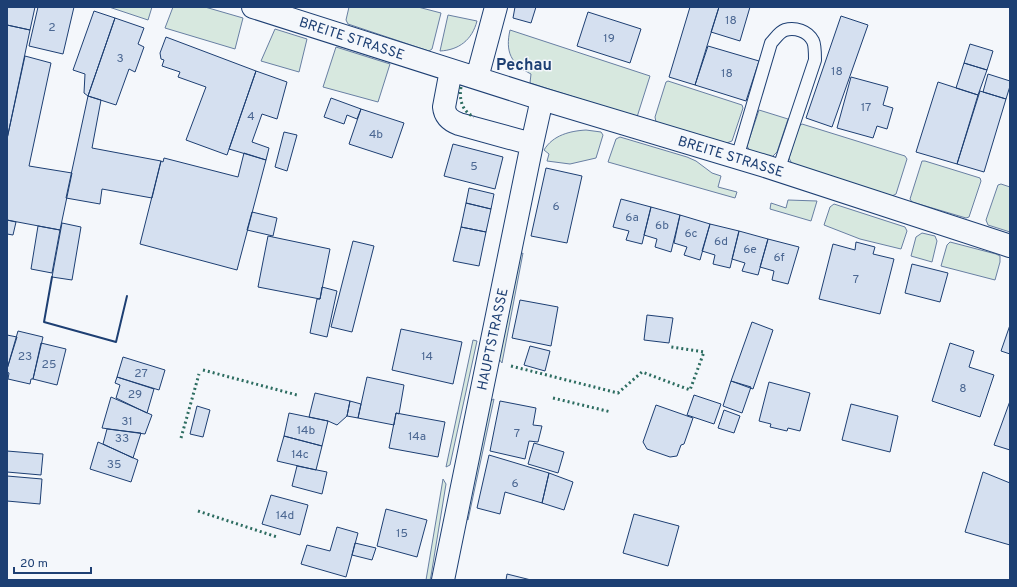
<svg xmlns="http://www.w3.org/2000/svg" width="1017" height="587" font-family="Overpass,sans-serif">
  <style>
    .green { fill: #d7e8df; stroke: #687fa3 }
    .building { fill: #d5e0f0; stroke: #1d3f73 }
    .lines { fill: none; stroke-linecap: round; stroke-linejoin: round }
    .lane-casing { stroke: #1d3f73; stroke-width: 14 }
    .street-casing { stroke: #1d3f73; stroke-width: 24 }
    .lane { stroke: #f4f7fb; stroke-width: 12 }
    .street { stroke: #f4f7fb; stroke-width: 22 }
    .hedge { stroke: #2c6c60; stroke-width: 3; stroke-dasharray: 2 3; stroke-linecap: butt }
    .wall { stroke: #1d3f73; stroke-width: 2 }
    .labels { text-anchor: middle; stroke-width: 3; stroke-linejoin: round; paint-order: stroke }
    .number-label { font-size: 12px; fill: #4b6792 }
    .street-label { font-size: 14px; fill: #1d3f73; stroke: #f4f7fb }
    .quarter-label { font-size: 16px; font-weight: bold; fill: #1d3f73; stroke: #f4f7fb }
  </style>
  <rect width="100%" height="100%" fill="#f4f7fb"/>
  <path class="green" d="M109,7H152L148,20Z
    M173,7H205L243,18L235,49L165,28Z
    M349,7H418L441,13L432,49L429,51L348,24L346,20Z
    M448,15L477,21C472,40 459,50 440,51Z
    M275,29L307,39L299,72L261,61Z
    M510,30L650,76L637,117L530,83L531,74C511,64 505,52 510,30Z
    M336,47L390,64L378,102L323,87Z
    M668,81L742,105L743,108L732,141L724,144L656,122L655,117L666,82Z
    M759,110L788,119L777,152L772,157L751,153L747,146Z
    M802,124L905,156L907,159L896,194L892,196L792,164L789,158L799,126Z
    M586,130L601,132L603,135L596,158L570,164L547,161L549,154L544,150C553,135 570,131 586,130Z
    M620,137L687,157L696,161L712,173L721,176L718,187L737,192L735,198L608,162L616,139Z
    M922,161H925L980,178L981,181L969,217L966,218L912,202L910,199Z
    M1001,184L1010,187V232L988,225L986,220L998,185Z
    M788,200L817,201L811,221L770,209L771,203L786,208Z
    M834,204L905,227L907,231L901,249L860,239L824,225L830,207Z
    M922,233L935,236L937,241L932,262L911,256L916,237Z
    M950,242L996,254L1000,256V262L995,280L941,266L947,245Z
    M523,253L502,363L499,359L519,255Z
    M473,340L477,341L450,465L446,467Z
    M494,399L468,520L465,518L490,401Z
    M443,479L446,484L431,576L430,580H426Z"/>
  <path class="building" d="M7,7H35L30,30L7,25Z
    M38,7H74L63,54L29,46Z
    M515,7H536L531,23L513,18Z
    M690,7H719L695,85L669,77Z
    M719,7H750L740,41L711,32Z
    M94,11L115,18L88,96L84,93L85,74L73,70Z
    M588,12L641,29L630,63L577,46Z
    M841,16L868,25L832,127L806,118Z
    M115,18L144,28L138,44L144,47L135,72L129,69L116,105L88,96Z
    M7,25L30,30L7,139Z
    M166,37L256,71L227,155L186,140L206,87L178,77L180,72L162,66L164,60L161,59L160,53Z
    M970,44L993,51L987,70L964,63Z
    M708,46L759,61L746,101L695,85Z
    M25,56L51,63L29,166L72,173L60,230L7,220V139Z
    M964,63L987,70L978,95L956,88Z
    M256,71L287,82L277,119L262,114L252,142L269,148L266,160L229,149Z
    M988,74L1010,81V86L1006,99L983,92Z
    M851,77L888,87L883,105L893,108L887,129L877,126L873,138L837,128Z
    M938,82L978,95L957,164L916,152Z
    M980,91L1006,99L984,172L957,164Z
    M88,96L101,100L92,148L161,161L152,198L102,189L100,204L66,198Z
    M331,98L361,109L357,119L347,115L344,124L324,117Z
    M361,109L404,123L392,158L349,144Z
    M284,132L297,135L287,171L275,167Z
    M453,144L503,157L495,189L444,176Z
    M244,153L266,160L237,270L140,244L161,161L163,162L164,158L238,177Z
    M546,168L582,176L567,243L531,236Z
    M469,188L494,194L491,209L466,203Z
    M621,199L651,207L642,244L626,240L629,231L613,227Z
    M466,203L491,209L486,232L461,227Z
    M651,207L680,215L671,252L655,247L657,239L644,235Z
    M252,212L277,218L273,236L247,230Z
    M680,215L710,224L700,260L684,255L687,247L674,243Z
    M7,220L16,222L13,235L7,234Z
    M62,223L81,227L72,280L52,277Z
    M710,224L739,231L730,268L713,264L715,255L702,251Z
    M38,226L60,230L52,273L31,269Z
    M461,227L486,232L479,266L453,261Z
    M739,231L768,239L758,275L742,271L745,263L732,259Z
    M268,236L330,249L320,299L258,287Z
    M768,239L799,247L788,284L772,280L774,271L760,267Z
    M353,241L374,246L352,332L331,327Z
    M856,242L875,247L873,254L894,259L880,314L819,299L833,244L855,250Z
    M912,264L948,273L940,302L905,293Z
    M322,287L337,291L327,337L310,333L317,299H320Z
    M520,300L558,307L551,346L512,338Z
    M647,315L673,318L669,343L644,340Z
    M752,322L773,330L753,389L731,381Z
    M1010,325V354L1001,351Z
    M401,329L462,342L453,384L392,370Z
    M18,331L43,337L33,379H31L30,384L8,379L9,373L7,372V369Z
    M7,335L17,337L7,369Z
    M41,343L66,349L57,385L33,379Z
    M950,343L974,351L969,367L994,375L980,417L932,401Z
    M530,346L550,351L545,371L524,365Z
    M123,357L165,370L159,390L117,377Z
    M117,377L154,389L147,413L116,398L120,385L115,383Z
    M367,377L404,385L399,414L396,413L394,425L358,418Z
    M731,381L751,387L742,413L723,406Z
    M769,382L810,393L800,431L788,428L787,431L770,427L771,424L759,421Z
    M315,393L350,401L347,416L337,425L328,421L309,417Z
    M694,395L721,404L714,424L687,415Z
    M111,397L152,415L145,434L102,428Z
    M350,401L361,404L358,418L347,416Z
    M500,401L536,408L533,425L542,426L538,442L529,441L525,459L490,451Z
    M1010,401V450L994,445Z
    M851,404L898,416L890,452L842,440Z
    M656,405L693,418L684,444L681,445L677,456L670,457L647,449L643,442Z
    M197,406L210,410L203,437L190,434Z
    M724,410L740,416L734,433L718,428Z
    M289,413L328,421L322,446L284,436Z
    M396,413L445,422L438,457L389,448Z
    M107,429L141,433L133,458L103,444Z
    M284,436L322,446L316,470L277,461Z
    M98,442L138,460L131,482L90,469Z
    M534,443L564,452L558,473L528,464Z
    M7,451L43,454L41,475L7,472Z
    M489,455L549,473L542,503L505,492L500,514L477,508Z
    M297,466L327,472L322,494L292,486Z
    M983,472L1010,483V545L965,532Z
    M549,473L573,482L564,510L542,503Z
    M7,476L42,479L40,504L7,501Z
    M271,495L308,505L300,535L262,524Z
    M386,509L427,520L417,557L377,546Z
    M634,514L679,526L668,566L623,553Z
    M337,527L358,533L346,577L301,564L307,545L330,551Z
    M355,543L376,548L372,560L352,555Z
    M507,574L531,580H506Z"/>
  <g class="lines">
    <defs>
      <path id="lane" d="M737,158L771,43C775,39 779,32 785,30C795,27 808,31 813,41C815,45 815,54 815,60L778,171"/>
      <path id="street" d="M253,7L542,99L765,166L1010,246
        M451,70L444,107C445,117 451,121 459,124L532,144
        M477,78L496,7
        M443,580L532,144L542,99"/>
    </defs>
    <use href="#lane" class="lane-casing"/>
    <use href="#street" class="street-casing"/>
    <use href="#lane" class="lane"/>
    <use href="#street" class="street"/>
    <path class="hedge" d="M461,87C459,100 462,111 474,117
      M511,366L618,393L642,372L690,390L704,352L671,347
      M203,370L297,395
      M553,398L611,412
      M181,438L199,374
      M198,511L277,537"/>
    <path class="wall" d="M52,277L44,322L116,342L127,296"/>
  </g>
  <g class="labels">
    <g class="number-label">
      <text x="731" y="24">18</text>
      <text x="52" y="31">2</text>
      <text x="609" y="42">19</text>
      <text x="120" y="62">3</text>
      <text x="837" y="75">18</text>
      <text x="727" y="77">18</text>
      <text x="866" y="111">17</text>
      <text x="251" y="120">4</text>
      <text x="376" y="138">4b</text>
      <text x="474" y="170">5</text>
      <text x="556" y="210">6</text>
      <text x="632" y="221">6a</text>
      <text x="662" y="229">6b</text>
      <text x="691" y="237">6c</text>
      <text x="721" y="245">6d</text>
      <text x="750" y="253">6e</text>
      <text x="779" y="261">6f</text>
      <text x="856" y="283">7</text>
      <text x="25" y="360">23</text>
      <text x="427" y="360">14</text>
      <text x="49" y="368">25</text>
      <text x="141" y="377">27</text>
      <text x="963" y="392">8</text>
      <text x="135" y="398">29</text>
      <text x="127" y="425">31</text>
      <text x="306" y="434">14b</text>
      <text x="517" y="437">7</text>
      <text x="417" y="440">14a</text>
      <text x="122" y="442">33</text>
      <text x="300" y="458">14c</text>
      <text x="114" y="468">35</text>
      <text x="515" y="487">6</text>
      <text x="285" y="519">14d</text>
      <text x="402" y="537">15</text>
    </g>
    <g class="street-label">
      <text transform="translate(352 38) rotate(18)" y="5">BREITE STRASSE</text>
      <text transform="translate(731 156) rotate(17)" y="5">BREITE STRASSE</text>
      <text transform="translate(492 339) rotate(-78)" y="5">HAUPTSTRASSE</text>
    </g>
    <g class="quarter-label">
      <text x="524" y="70">Pechau</text>
    </g>
  </g>
  <rect width="1017" height="587" fill="none" stroke="#1d3f73" stroke-width="16"/>
  <path d="M14 567v6h77v-6" fill="none" stroke="#1d3f73" stroke-width="2"/>
  <text x="20" y="567" font-size="12" fill="#1d3f73" stroke="#f4f7fb" stroke-width="3" paint-order="stroke">20 m</text>
</svg>
